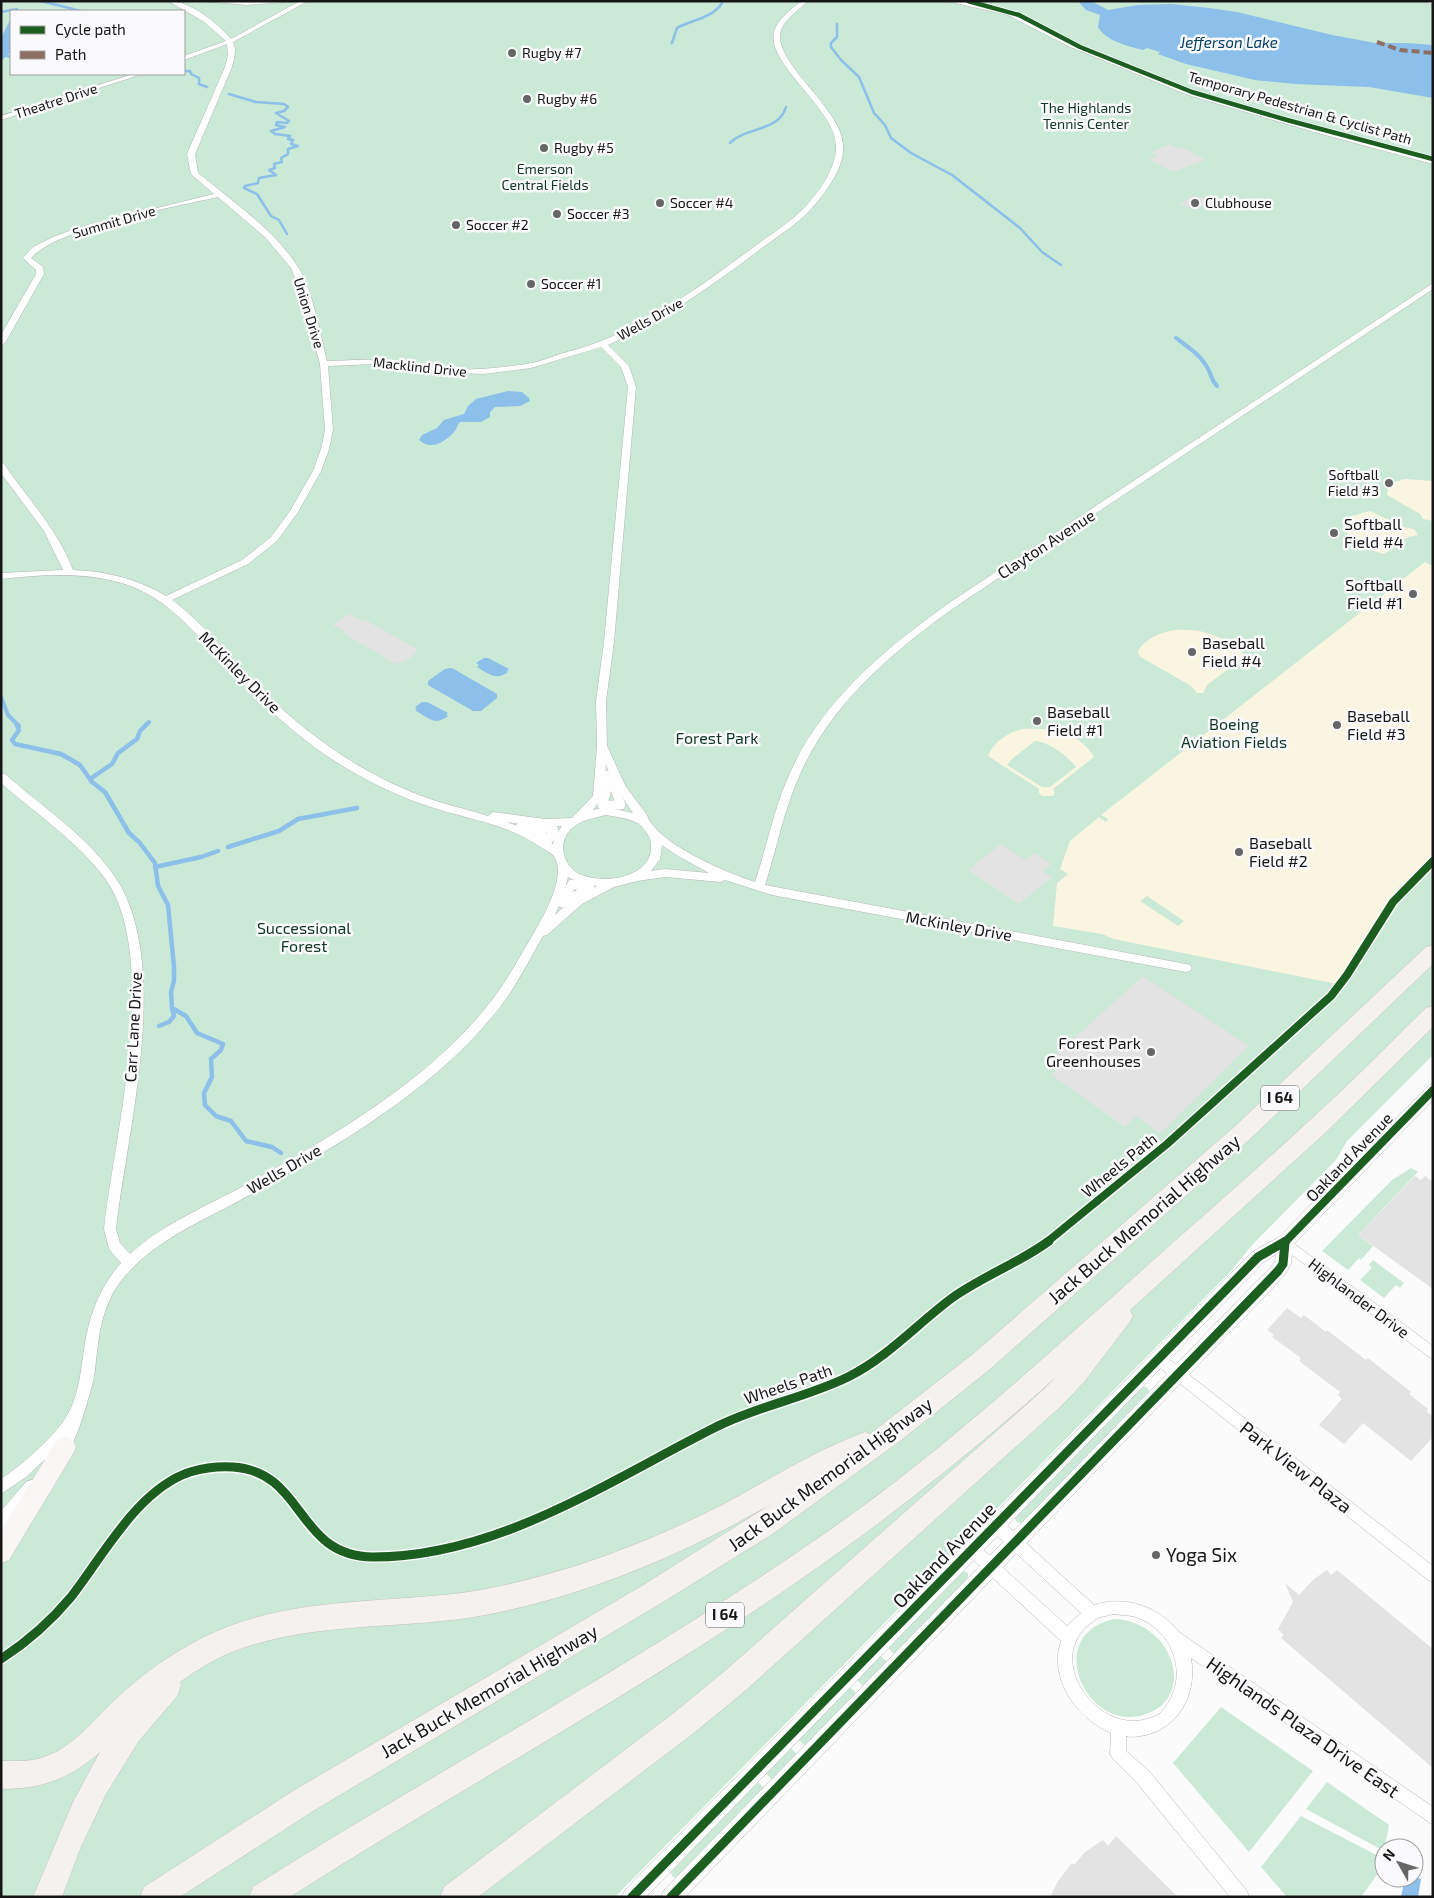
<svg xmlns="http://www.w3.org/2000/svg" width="1434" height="1898" font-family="'Exo 2',sans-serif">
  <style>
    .green { fill: #cae9d6; fill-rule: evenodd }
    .sand { fill: #faf5e1; fill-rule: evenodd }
    .water { fill: #8cbfe9 }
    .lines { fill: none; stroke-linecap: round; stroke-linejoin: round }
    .stream-far2 { stroke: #8cbfe9; stroke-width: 2.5 }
    .stream-far1 { stroke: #8cbfe9; stroke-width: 4 }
    .stream { stroke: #8cbfe9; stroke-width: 4.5 }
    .building { fill: #e3e3e3 }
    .pedestrian-casing { stroke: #b6b6b7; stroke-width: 10 }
    .minor-casing { stroke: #b6b6b7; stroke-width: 1 }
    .tertiary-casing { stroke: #b6b6b7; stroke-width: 1 }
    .primary-casing { stroke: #c7c2c0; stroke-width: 1 }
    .motorway-casing { stroke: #c7c2c0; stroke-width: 1 }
    .pedestrian { stroke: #fefefe; stroke-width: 9 }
    .minor { fill: #fefefe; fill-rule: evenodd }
    .tertiary { fill: #fefefe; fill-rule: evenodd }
    .primary { fill: #f9f6f5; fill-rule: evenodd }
    .motorway { fill: #f5f1ef; fill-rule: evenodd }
    .quiet { stroke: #8d6e63; stroke-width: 4; stroke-dasharray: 8 4; stroke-linecap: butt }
    .cycleway-far2-casing { stroke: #fafafc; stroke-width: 6 }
    .cycleway-far1-casing { stroke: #fafafc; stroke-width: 11 }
    .cycleway-casing { stroke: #fafafc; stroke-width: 12 }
    .cycleway-far2 { stroke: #1b5e20; stroke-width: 4.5 }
    .cycleway-far1 { stroke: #1b5e20; stroke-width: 8 }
    .cycleway { stroke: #1b5e20; stroke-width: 9 }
    .poi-dot { fill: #666667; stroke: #fafafc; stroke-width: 2 }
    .labels { text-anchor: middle; stroke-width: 5; stroke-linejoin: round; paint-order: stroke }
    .far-poi-label { font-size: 14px; fill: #161617; stroke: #fafafc; text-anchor: start }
    .far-street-label { font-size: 14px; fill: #161617; stroke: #fafafc }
    .far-park-label { font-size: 14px; fill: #0e3622; stroke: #fafafc }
    .far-water-label { font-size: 15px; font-style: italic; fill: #043f65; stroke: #fafafc }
    .shield { fill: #fafafc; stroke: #5a5a5c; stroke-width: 1 }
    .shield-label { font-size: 15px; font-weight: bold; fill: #161617 }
    .poi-label { font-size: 16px; fill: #161617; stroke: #fafafc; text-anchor: start }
    .street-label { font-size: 16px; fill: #161617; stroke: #fafafc }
    .park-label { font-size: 16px; fill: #0e3622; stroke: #fafafc }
    .near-street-label { font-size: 19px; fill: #161617; stroke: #fafafc }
    .near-poi-label { font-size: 19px; fill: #161617; stroke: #fafafc; text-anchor: start }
  </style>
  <rect width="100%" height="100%" fill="#fbfbfb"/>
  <path class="green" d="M1,1H1433V1055L1347,1141L1336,1160L1253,1244L1231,1271L615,1897H1ZM11,11H184V74H11Z
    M1411,1168L1418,1172L1358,1235L1373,1246L1361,1260L1359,1258L1348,1270L1322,1251L1392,1180Z
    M1373,1260L1404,1283L1400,1288L1396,1285L1384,1298L1360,1280L1372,1268L1369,1265Z
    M1143,1386L1148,1388L1149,1392L1024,1521L1021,1523L1017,1522L1014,1517Z
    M963,1571L968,1573V1578L894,1654L887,1647Z
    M1114,1619C1173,1621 1199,1699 1143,1715C1086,1732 1042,1635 1114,1619Z
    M880,1655L887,1662L863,1686L856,1679Z
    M849,1686L856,1693L805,1746L798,1739Z
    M1221,1707L1313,1771L1249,1852L1173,1763Z
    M790,1747L797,1754L772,1780L765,1772Z
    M757,1781L764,1788L676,1878L673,1877L670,1871Z
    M1327,1782L1389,1825L1384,1851L1306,1809Z
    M1301,1816L1384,1859V1865L1361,1897H1287L1261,1867Z"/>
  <path class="sand" d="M1405,479L1433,481V521L1423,519L1420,514L1387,495C1387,485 1396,481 1405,479Z
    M1370,511L1403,527L1414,529L1418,535L1408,537L1384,554L1360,547L1349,539L1345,523L1352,516Z
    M1425,562L1430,565L1433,563V857L1400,886L1391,898L1337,984L1114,939L1102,934L1053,926L1057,883L1068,874L1060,869L1070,841L1099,817L1106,822L1108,819L1101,815ZM1147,896L1184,921L1178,926L1140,901Z
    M1174,630C1201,628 1221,635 1242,652L1243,658L1207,685L1203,693H1197L1191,686L1139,656L1138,651C1146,638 1159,633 1174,630Z
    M1022,729C1050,728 1079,731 1094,757L1053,789L1055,793L1053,796H1042L1039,793V789L988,756C994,741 1008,733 1022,729ZM1035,741C1049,742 1068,756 1076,767L1050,787H1042L1007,765L1012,759Z"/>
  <path class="water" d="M1078,1H1091L1108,10L1138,5L1171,4L1209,8L1237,12L1332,35L1375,43H1407L1433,45V98L1369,87L1295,84L1255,80L1186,64L1158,54L1160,52L1147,48L1143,50C1128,46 1106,41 1098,27L1100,15L1086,10Z
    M11,18V52L1,61V38Z
    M508,391L522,392L529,398L530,401L520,406L495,407L490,412V417L481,422H460C457,425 457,429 454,432C445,442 431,451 419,440L422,435L437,428L444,420L464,414L468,406L476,399Z
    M484,658H488L509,669L507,671L508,672C496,681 489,674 477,667L479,665L476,663Z
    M452,668L497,694V698L481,711H473L428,685V681L445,669Z
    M422,702H427L448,713L446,715L448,716C435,726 428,718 415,710L417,709L415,707Z
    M1414,1877L1421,1879L1418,1897H1401L1405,1878Z"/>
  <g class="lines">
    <path class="stream-far2" d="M41,1L81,11
      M1,12L17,9
      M837,24V37L831,43V47L841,60L859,77L874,113L885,125L891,138L911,153L952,175L1020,228L1042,252L1061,265
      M672,43L677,28C691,20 713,18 722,3
      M1,54L11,57
      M184,71H190L191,74L199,78V84L207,87
      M229,94L256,102L284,104L288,107L284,111L276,113L289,121L287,123L277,122L276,125L285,127L271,131L275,134L290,136L288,139L293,140L291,144L298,146L288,149V154L281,158L282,162L274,164L275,168L269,170L276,175L259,178L258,183L245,186L244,188L257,194L271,216L279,220L287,234
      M730,143C747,126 779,132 786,107"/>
    <path class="stream-far1" d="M1176,338C1188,347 1201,355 1208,369C1212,376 1211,380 1217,386
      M1,697L8,715L19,726
      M145,726L149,722"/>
    <path class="stream" d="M17,725L19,730L12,740L15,744L61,754L80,765L92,782L105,792L129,833L139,842L155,863L158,886L168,905L174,967V981L171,992L172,1008L186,1016L197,1033L223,1044L221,1050L211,1059L212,1077L204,1093L205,1105L216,1116L231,1121L246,1141L272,1147L281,1153
      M90,779L112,764L118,753L137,739L140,731L146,725
      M228,847L279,831L298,819L357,808
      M155,867L201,857L218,851
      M159,1026L169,1022L174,1016L172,1008"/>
  </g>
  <path class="building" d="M1170,144L1177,148L1182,147L1205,160L1173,172L1149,159L1158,156L1151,152Z
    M1194,195L1210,201L1196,210L1180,204Z
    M349,614L363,621L365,620L417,649L415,654L405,661L396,664L344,634L346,632L333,625Z
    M1001,844L1025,860L1035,853L1051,864L1043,872L1052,877L1019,904L968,870Z
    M1143,976L1249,1046L1160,1134L1136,1116L1125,1127L1051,1075L1062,1065L1052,1058Z
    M1415,1176L1421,1180L1425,1176L1433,1182V1289L1358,1235Z
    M1287,1308L1301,1318L1304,1315L1326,1332L1327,1330L1366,1360L1368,1358L1411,1392L1409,1394L1428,1409L1427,1412L1433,1416V1437L1411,1461L1363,1423L1344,1444L1319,1425L1342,1399L1338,1395L1340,1392L1299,1361L1301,1358L1272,1337L1274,1335L1267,1330Z
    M1327,1570L1331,1575L1337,1570L1433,1649V1768L1281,1638L1284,1635L1278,1629L1293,1602L1285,1583L1299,1595L1314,1579Z
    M1116,1836L1178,1897H1050L1058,1881L1072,1863L1074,1865L1085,1852L1103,1840L1108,1846Z"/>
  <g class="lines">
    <defs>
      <path id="pedestrian" d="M607,775L610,777L621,805H602L606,793Z
        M522,824L553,829L554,830L549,839L521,826Z
        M572,884L590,888L562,903Z"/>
      <path id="minor" d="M168,1C190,1 217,22 231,39L300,1H308L233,42C237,51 234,58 232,67L195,154L198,173C233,202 274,229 298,267C313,290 320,334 327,361C343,361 358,359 374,360C390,360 407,365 423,367C458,372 493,369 527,364C538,362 550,358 560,354C582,348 602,342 622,332C671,309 714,276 758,244C774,232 792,221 806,206C820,191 837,167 836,145C835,107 762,62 775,29C780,17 792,9 801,1H808C799,10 787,17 782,28C767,59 842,107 843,145C845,167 826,192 812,208C798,224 779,235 762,248C713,285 664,320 608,345L629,366L636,387L614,642L606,701L607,746L626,787L647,815C656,843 727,873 755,882C767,846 774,808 790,773C822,700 888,646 952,601L1433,283V289L958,605C896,649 833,701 801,772C784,808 777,848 765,885L1186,964L1190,965L1192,968L1190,971L1186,972L772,895L725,880L721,882L665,877L637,881L614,887L582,904L547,935L543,936C529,960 517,985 500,1007C437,1088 342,1143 255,1192C208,1219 155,1238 121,1281C112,1292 107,1305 103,1318C97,1339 97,1361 93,1382C89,1396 75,1452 62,1456L57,1455L55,1450L26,1477L1,1494V1479C22,1465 58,1434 69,1412C79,1393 81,1370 84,1349C89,1316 99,1288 121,1263L109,1249L104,1229C114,1137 162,955 104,877C76,840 36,814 1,783V773L5,774C41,806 85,834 113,874C174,959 127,1130 116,1229L120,1243L130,1254C165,1222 212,1204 253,1181C339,1132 431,1079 492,1000C509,978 521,954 535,931C545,914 568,873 553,855C550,852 546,850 542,848C508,823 464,819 425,805C386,792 348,771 314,747C281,722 250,692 222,662C190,627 162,592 114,581C77,572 38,575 1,579V573L63,570L44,531L1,473V463L4,464C28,499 58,530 73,570C105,571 138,579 166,596L242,560L271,537L290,511L313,471L321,449L325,430L320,364L300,290L291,268L266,238L218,197C175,207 59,227 31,258L43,267L44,274L5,343L1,345V335L36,274V270L23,258L33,247L53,237L80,227L214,194L191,174L187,154L225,67L228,55L227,44L184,60V56L226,41L203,21ZM601,347L621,367L628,387L604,642L596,701L597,746L593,796L572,818L545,819L493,812L488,816C470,810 451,806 433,800C368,778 312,739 264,692C234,663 205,624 172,600L248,564L277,541L298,512L321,471L329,449L333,430L328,366L375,364L425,372L483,374L531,368ZM606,765L616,788L633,813L606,807L593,810L603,796ZM606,815C618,817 629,818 639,824C644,828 648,834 650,839C658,868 625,880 602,879C593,878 584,877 576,872C562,862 558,842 571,829C580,820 594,818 606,815ZM507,822L545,827L562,826L554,838L553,844L531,831ZM662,845L678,856L709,873L665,869L651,871L660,859ZM568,877L586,885L597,886L574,898L555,915L563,896Z
        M203,1H296L247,5Z
        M946,1L973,3L1012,13L1072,44L1192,93L1318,130L1433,160V164L1314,132L1188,95L1068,46L1008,15Z
        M1424,1H1433V5L1425,2Z
        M133,74H142L1,120V116Z
        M1285,1237L1433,1346V1360L1280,1246L1279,1242L1280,1238Z
        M1159,1353L1164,1355L1433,1566V1582L1428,1580L1154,1363L1152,1359L1154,1355Z
        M31,1480L36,1482L38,1487L36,1492L6,1527L1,1529V1511L26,1482Z
        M996,1518L1001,1520L1094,1605C1125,1595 1158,1606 1179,1632L1433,1807V1825L1191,1658C1197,1692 1181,1726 1146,1735C1139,1736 1133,1738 1126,1736V1751L1149,1771L1247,1891L1249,1897H1230L1137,1783L1113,1759L1110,1754L1111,1733C1077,1719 1048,1678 1061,1641L967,1554L965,1549L967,1544L972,1542L977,1544L1067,1626L1081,1613L991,1530L989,1525L991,1520ZM1113,1614C1120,1615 1129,1615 1136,1617C1175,1631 1190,1678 1163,1710C1158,1717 1150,1718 1143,1720C1096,1730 1048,1663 1086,1627C1090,1624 1094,1620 1098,1618C1103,1616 1108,1616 1113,1614Z"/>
      <path id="tertiary" d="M1433,1084V1100L1293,1245L1291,1264L1284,1276L685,1897H661L664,1890L1272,1266L1275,1262L1276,1254L1264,1262L646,1897H622L625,1890L1252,1252L1279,1237L1428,1086Z"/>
      <path id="primary" d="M65,1437L73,1440L76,1447L73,1454L9,1560L1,1563V1531L57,1440Z"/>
      <path id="motorway" d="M1433,945V964L1249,1140L989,1370L900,1441L771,1535L663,1602L313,1811L180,1897H140L144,1887L293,1791L645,1584L773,1503C684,1554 586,1596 485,1615C405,1630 321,1621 243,1648C220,1655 200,1668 180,1682L181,1685L178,1695L138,1742L106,1794L80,1849L62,1897H33L73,1802L100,1752C70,1779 41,1789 1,1789V1761C16,1761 30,1762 44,1757C73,1748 95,1718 117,1698C142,1674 171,1654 202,1638C278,1600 361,1603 443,1595C476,1592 509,1585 541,1576C605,1559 667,1533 726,1503C772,1478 816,1450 865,1432L870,1434L973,1354L1233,1128L1426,947Z
        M1433,1006V1027L1324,1134L1130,1310L1133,1316L1129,1323L1084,1382L1060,1407L746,1690L695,1732L478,1897H440L444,1887L675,1712L726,1670L1042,1391L1057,1376C976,1449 891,1517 801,1579C636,1694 459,1789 290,1897H249L253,1887C453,1761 663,1650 855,1512C955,1439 1046,1356 1138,1274C1195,1223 1253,1173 1309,1121C1349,1085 1387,1046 1426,1008Z"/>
    </defs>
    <use href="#pedestrian" class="pedestrian-casing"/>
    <use href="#minor" class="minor-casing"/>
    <use href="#tertiary" class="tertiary-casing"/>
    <use href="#primary" class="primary-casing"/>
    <use href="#motorway" class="motorway-casing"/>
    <use href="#pedestrian" class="pedestrian"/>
    <use href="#minor" class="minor"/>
    <use href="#tertiary" class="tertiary"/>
    <use href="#primary" class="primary"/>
    <use href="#motorway" class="motorway"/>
    <path class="quiet" d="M1377,42L1400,50L1433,53"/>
    <defs>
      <path id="cycleway-far2" d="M968,1L1019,15L1080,47L1192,92L1287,120L1433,159"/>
      <path id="cycleway-far1" d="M1047,1242L1167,1144L1331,996L1347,975L1393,902L1433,861
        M1285,1242L1433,1090"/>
      <path id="cycleway" d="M1,1659C27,1642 51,1621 71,1597C103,1556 138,1489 190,1472C204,1468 218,1466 233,1467C306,1472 295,1556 373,1557C497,1557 607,1482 714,1428C757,1406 805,1398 848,1377C888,1357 917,1324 952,1298C983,1276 1019,1263 1049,1241
        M632,1897L1258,1257L1286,1241
        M671,1897L1278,1271L1283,1264L1285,1242"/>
    </defs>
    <use href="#cycleway-far2" class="cycleway-far2-casing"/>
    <use href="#cycleway-far1" class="cycleway-far1-casing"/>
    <use href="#cycleway" class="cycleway-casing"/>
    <use href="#cycleway-far2" class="cycleway-far2"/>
    <use href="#cycleway-far1" class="cycleway-far1"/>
    <use href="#cycleway" class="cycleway"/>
  </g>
  <g class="poi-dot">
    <circle cx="512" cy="53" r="5"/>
    <circle cx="527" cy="99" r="5"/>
    <circle cx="544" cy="148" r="5"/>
    <circle cx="660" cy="203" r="5"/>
    <circle cx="1195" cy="203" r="5"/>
    <circle cx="557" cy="214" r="5"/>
    <circle cx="456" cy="225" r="5"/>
    <circle cx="531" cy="284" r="5"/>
    <circle cx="1389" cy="483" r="5"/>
    <circle cx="1334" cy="533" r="5"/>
    <circle cx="1413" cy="594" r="5"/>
    <circle cx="1192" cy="652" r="5"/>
    <circle cx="1037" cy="721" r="5"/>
    <circle cx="1337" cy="725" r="5"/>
    <circle cx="1239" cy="852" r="5"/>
    <circle cx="1151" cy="1052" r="5"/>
    <circle cx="1156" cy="1555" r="5"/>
  </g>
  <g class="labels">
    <g class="far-poi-label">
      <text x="522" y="58">Rugby #7</text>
      <text x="537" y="104">Rugby #6</text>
      <text x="554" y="153">Rugby #5</text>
      <text x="670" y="208">Soccer #4</text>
      <text x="1205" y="208">Clubhouse</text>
      <text x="567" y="219">Soccer #3</text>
      <text x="466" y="230">Soccer #2</text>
      <text x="541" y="289">Soccer #1</text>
      <text x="1379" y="480" text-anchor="end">Softball<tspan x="1379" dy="16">Field #3</tspan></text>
    </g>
    <g class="far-street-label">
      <text transform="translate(56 101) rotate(-18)" y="5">Theatre Drive</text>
      <text transform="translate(1300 108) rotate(16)" y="5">Temporary Pedestrian &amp; Cyclist Path</text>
      <text transform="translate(114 222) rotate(-16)" y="5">Summit Drive</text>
      <text transform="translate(309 313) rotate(73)" y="5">Union Drive</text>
      <text transform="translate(650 319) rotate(-29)" y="5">Wells Drive</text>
      <text transform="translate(420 367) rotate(6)" y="5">Macklind Drive</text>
    </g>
    <g class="far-park-label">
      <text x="1086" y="113">The Highlands<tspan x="1086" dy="16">Tennis Center</tspan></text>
      <text x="545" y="174">Emerson<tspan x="545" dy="16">Central Fields</tspan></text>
    </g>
    <g class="far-water-label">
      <text x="1229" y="48">Jefferson Lake</text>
    </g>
    <g class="shield">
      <rect x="1261" y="1085.5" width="38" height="25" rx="4"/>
      <rect x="706" y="1602.5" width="38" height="25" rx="4"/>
    </g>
    <g class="shield-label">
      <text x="1280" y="1103">I 64</text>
      <text x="725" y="1620">I 64</text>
    </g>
    <g class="poi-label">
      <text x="1344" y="530">Softball<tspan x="1344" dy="18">Field #4</tspan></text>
      <text x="1403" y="591" text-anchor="end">Softball<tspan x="1403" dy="18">Field #1</tspan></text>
      <text x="1202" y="649">Baseball<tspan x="1202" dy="18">Field #4</tspan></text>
      <text x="1047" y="718">Baseball<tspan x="1047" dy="18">Field #1</tspan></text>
      <text x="1347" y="722">Baseball<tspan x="1347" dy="18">Field #3</tspan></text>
      <text x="1249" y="849">Baseball<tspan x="1249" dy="18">Field #2</tspan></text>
      <text x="1141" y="1049" text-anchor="end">Forest Park<tspan x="1141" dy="18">Greenhouses</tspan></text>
    </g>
    <g class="street-label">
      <text transform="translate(1046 544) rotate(-33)" y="6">Clayton Avenue</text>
      <text transform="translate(240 672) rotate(45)" y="6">McKinley Drive</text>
      <text transform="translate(959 926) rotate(10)" y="6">McKinley Drive</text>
      <text transform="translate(133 1027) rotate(-87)" y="6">Carr Lane Drive</text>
      <text transform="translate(1349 1157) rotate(-46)" y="6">Oakland Avenue</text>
      <text transform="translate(1119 1165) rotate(-39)" y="6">Wheels Path</text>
      <text transform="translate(284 1169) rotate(-30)" y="6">Wells Drive</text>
      <text transform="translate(1359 1298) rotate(37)" y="6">Highlander Drive</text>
      <text transform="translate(788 1384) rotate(-19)" y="6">Wheels Path</text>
    </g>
    <g class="park-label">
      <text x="1234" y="730">Boeing<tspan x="1234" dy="18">Aviation Fields</tspan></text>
      <text x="717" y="744">Forest Park</text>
      <text x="304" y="934">Successional<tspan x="304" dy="18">Forest</tspan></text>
    </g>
    <g class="near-street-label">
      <text transform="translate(1144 1219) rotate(-41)" y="7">Jack Buck Memorial Highway</text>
      <text transform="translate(1296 1467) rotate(38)" y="7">Park View Plaza</text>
      <text transform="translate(830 1474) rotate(-36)" y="7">Jack Buck Memorial Highway</text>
      <text transform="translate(944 1555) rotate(-46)" y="7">Oakland Avenue</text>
      <text transform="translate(489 1691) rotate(-30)" y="7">Jack Buck Memorial Highway</text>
      <text transform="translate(1303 1727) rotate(35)" y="7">Highlands Plaza Drive East</text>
    </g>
    <g class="near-poi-label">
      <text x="1166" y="1562">Yoga Six</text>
    </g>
  </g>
  <rect width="1434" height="1898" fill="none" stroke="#161617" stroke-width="5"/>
  <rect x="10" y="10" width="175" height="65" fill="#fafafc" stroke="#9f9fa0"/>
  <rect x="20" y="26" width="25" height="8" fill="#1b5e20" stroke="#9f9fa0"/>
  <text x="55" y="35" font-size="15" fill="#161617">Cycle path</text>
  <rect x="20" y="51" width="25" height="8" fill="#8d6e63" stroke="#9f9fa0"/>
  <text x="55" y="60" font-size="15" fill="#161617">Path</text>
  <g transform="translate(1399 1863) rotate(309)"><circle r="24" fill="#fafafc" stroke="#9f9fa0"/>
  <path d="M0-4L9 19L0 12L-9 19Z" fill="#666667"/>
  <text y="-8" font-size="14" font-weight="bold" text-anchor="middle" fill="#161617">N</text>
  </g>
</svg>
